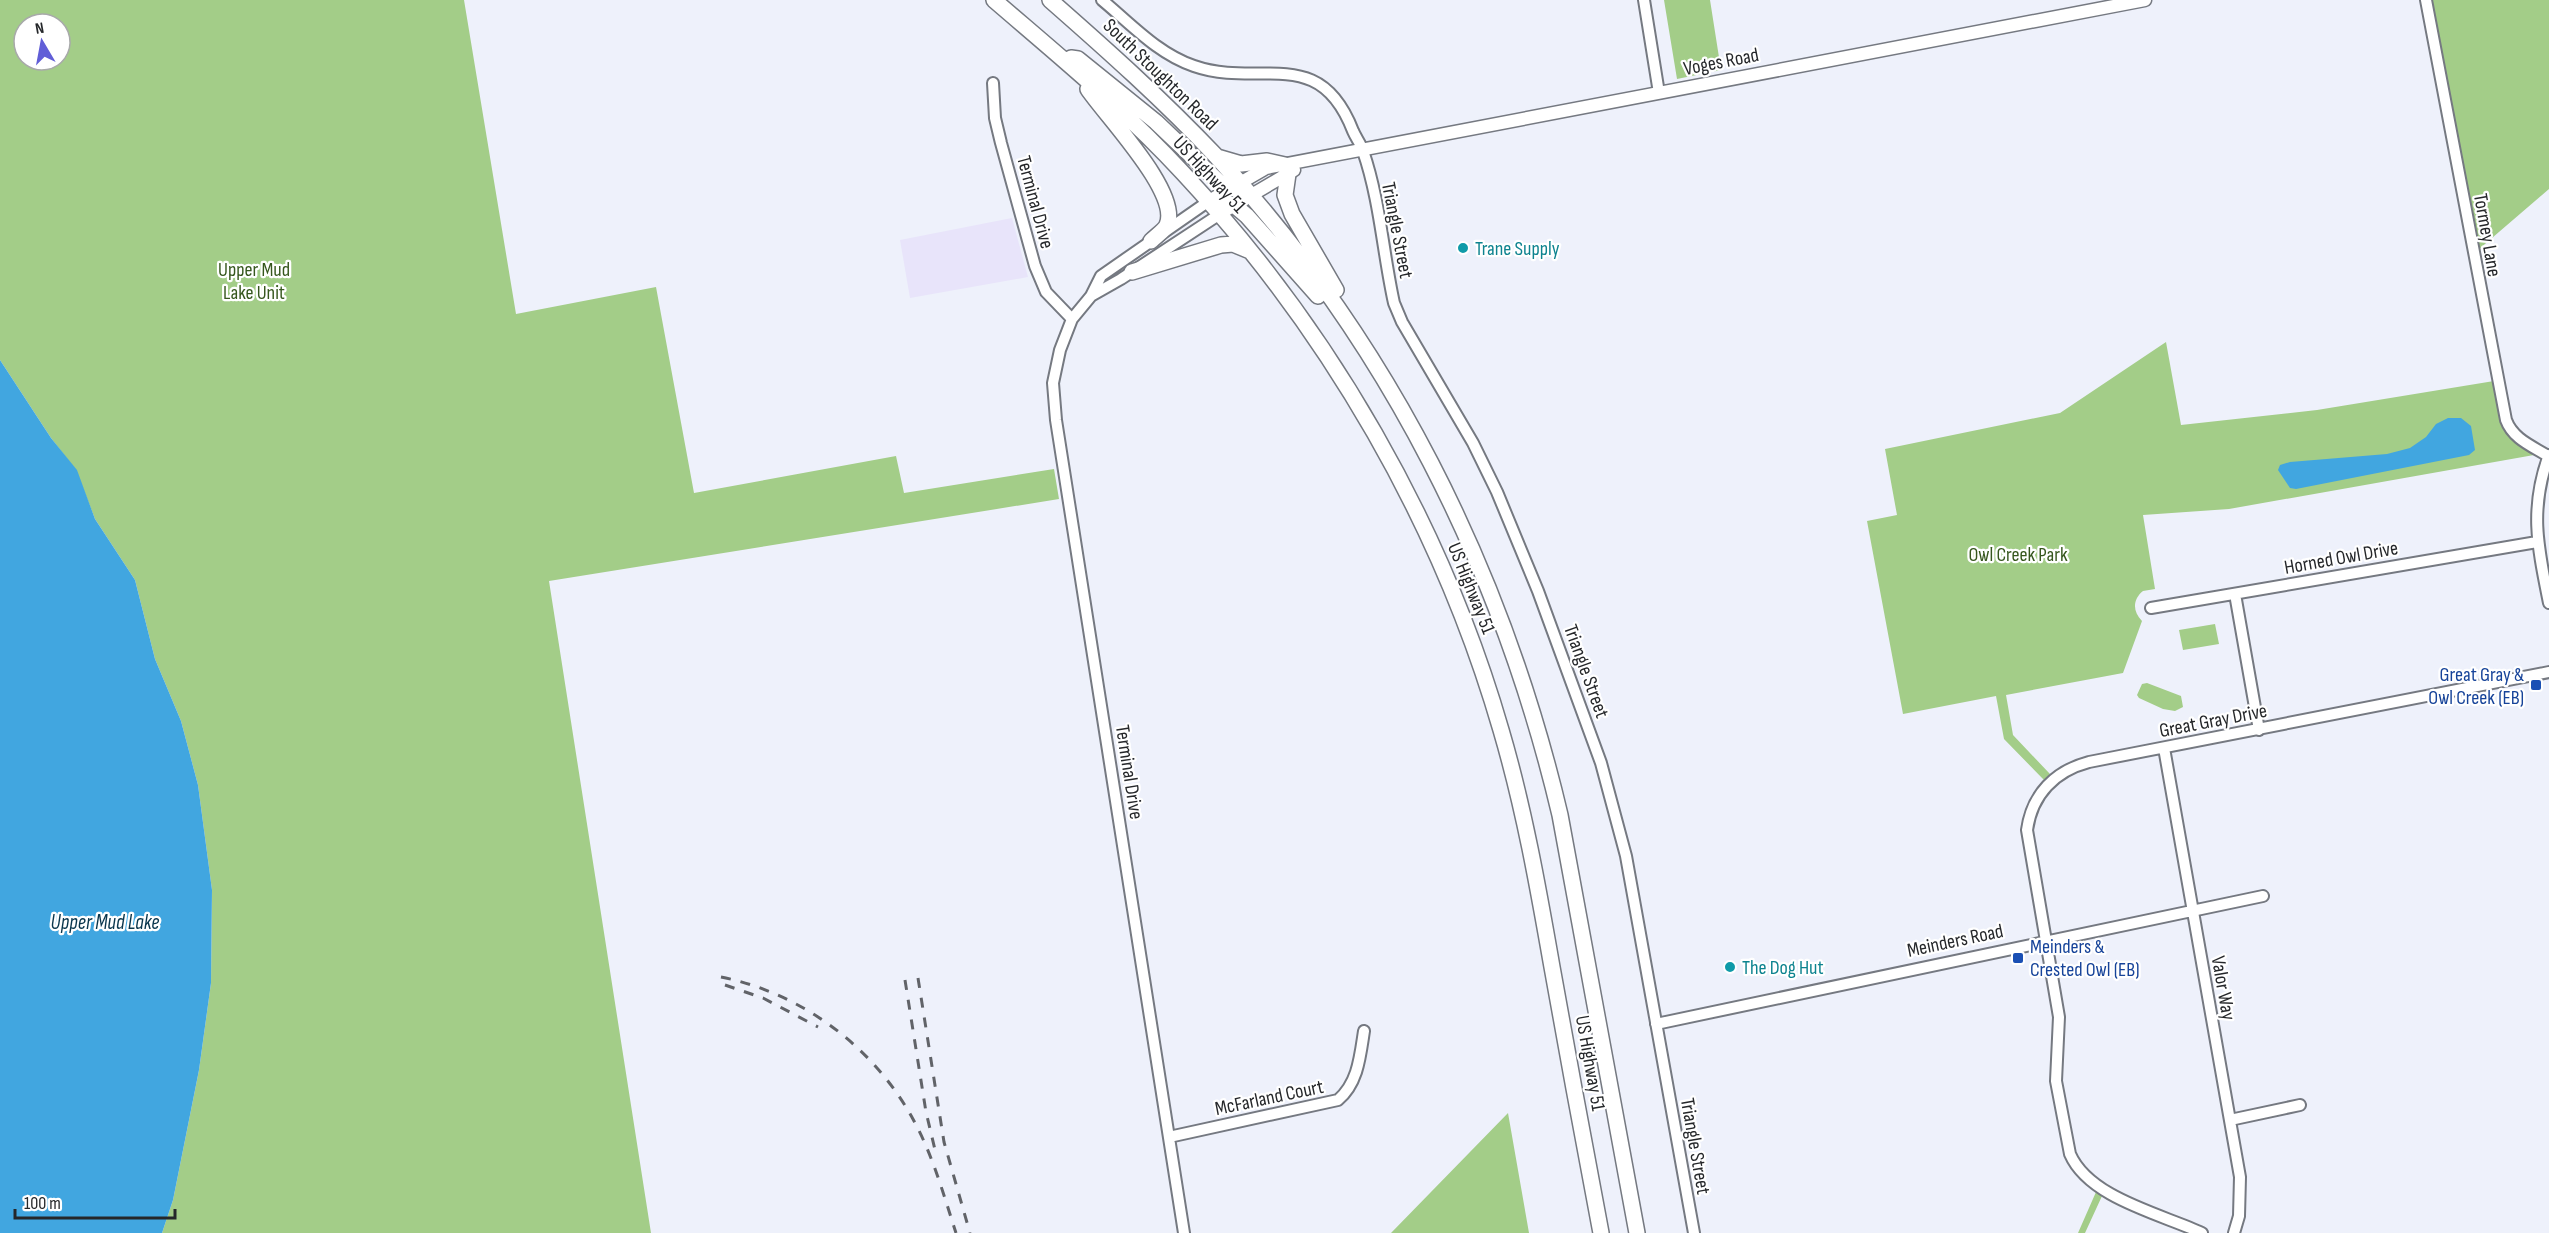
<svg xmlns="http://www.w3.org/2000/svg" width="2549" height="1233" font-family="'Sofia Sans Condensed',sans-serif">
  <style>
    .commercial { fill: #e8e4fa }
    .green { fill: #a3cd88; fill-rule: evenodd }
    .water { fill: #41a6e0 }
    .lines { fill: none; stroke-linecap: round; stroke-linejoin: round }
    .minor-casing { stroke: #757981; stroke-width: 14 }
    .tertiary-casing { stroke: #757981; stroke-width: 15 }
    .primary-casing { stroke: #757981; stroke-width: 18 }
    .minor { stroke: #fff; stroke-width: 10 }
    .tertiary { stroke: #fff; stroke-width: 12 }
    .primary { stroke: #fff; stroke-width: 15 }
    .rail { stroke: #616368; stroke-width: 3; stroke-dasharray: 10 10; stroke-linecap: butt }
    .culture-dot { fill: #0f9aa8; stroke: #fff; stroke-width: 2 }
    .transit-dot { fill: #1a4fb4; stroke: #fff; stroke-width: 2 }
    .labels { text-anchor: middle; stroke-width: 4.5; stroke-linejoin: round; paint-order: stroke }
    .street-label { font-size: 20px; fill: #25272a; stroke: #fff }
    .culture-label { font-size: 20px; fill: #0d838f; stroke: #fff; text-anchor: start }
    .park-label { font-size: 20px; fill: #36571d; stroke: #fff }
    .transit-label { font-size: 20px; fill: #164399; stroke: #fff; text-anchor: end }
    .water-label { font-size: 21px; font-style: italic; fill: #0a364d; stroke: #fff }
  </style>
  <rect width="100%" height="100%" fill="#eef1fb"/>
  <path class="commercial" d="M1012,218L1028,277L910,298L900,240Z"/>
  <path class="green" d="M0,0H464L516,314L656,287L694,493L896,456L904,493L1054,469L1059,499L549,581L651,1233H162L173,1200L199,1070L211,983L212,890L198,785L181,721L155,659L135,580L95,519L76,470L51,438L0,360ZM24,24H60V60H24Z
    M1664,0H1710L1721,70L1677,79Z
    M2431,0H2549V189L2478,250Z
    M2166,342L2181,425L2317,410L2494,381C2498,420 2500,432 2534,455L2229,509L2143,515L2155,589L2143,591C2133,599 2132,611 2142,621L2123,673L2006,695L2013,735L2050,774L2044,780L2004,739L1996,696L1903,714L1867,521L1897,515L1885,449L2060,413Z
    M2215,624L2219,644L2183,650L2179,630Z
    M2147,683L2181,696L2183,707L2175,711L2163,709L2139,698L2137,695L2142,684Z
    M1508,1113L1529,1233H1391Z
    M2096,1192L2102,1196L2085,1233H2078Z"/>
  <path class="water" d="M0,360L51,438L77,470L95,519L135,580L155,659L181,721L198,785L212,890L211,983L199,1070L173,1200L162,1233H0Z
    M2448,418H2461L2471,426L2475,450L2469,455L2296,489L2290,488L2278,470L2280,465L2290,462L2387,454L2410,448L2426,437L2436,424Z"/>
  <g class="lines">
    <defs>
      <path id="minor" d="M1102,0C1131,24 1158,54 1194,66C1260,89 1319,43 1353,131C1356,138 1361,144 1363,151C1380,200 1383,254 1394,303L1402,322L1473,443L1497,492L1538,591L1601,763L1626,856L1694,1233
        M1644,0L1659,93
        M2426,0L2506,420C2513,439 2532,446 2548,456
        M993,83L995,118L1001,143L1035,266L1046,292L1072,319
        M1091,296L1121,279L1220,214
        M2549,455C2529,509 2538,548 2549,603
        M2235,594L2259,730
        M2151,608L2537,542
        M2164,748L2240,1177L2239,1216L2234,1233
        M1656,1024L2263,896
        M2230,1120L2300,1105
        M1169,1137L1338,1100C1358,1083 1360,1057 1364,1031
        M1184,1233L1056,420L1053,383L1060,350L1072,319L1091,296L1101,276L1209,201
        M2202,1233C2161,1214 2089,1198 2070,1154L2056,1081L2059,1017L2027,830C2032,794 2055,771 2089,762L2549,672"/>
      <path id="tertiary" d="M1209,201L1266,168L2145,0
        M1226,210L1294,170"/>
      <path id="primary" d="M994,0C1059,56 1125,110 1183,173C1330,331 1441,523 1501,730C1524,808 1538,887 1552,967C1568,1056 1584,1144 1601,1233
        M1050,0C1107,50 1163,100 1215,155C1388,341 1502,569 1560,815L1637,1233
        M1071,58L1078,59L1156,122L1220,183L1250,194
        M1088,89C1106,116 1181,193 1167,225C1165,230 1156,236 1151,241
        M1217,157L1241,164L1267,161L1285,165
        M1288,174L1285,195L1292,214L1336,290
        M1209,201L1234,205L1247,216L1318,296
        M1132,272L1221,245L1233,244L1250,251"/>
    </defs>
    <use href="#minor" class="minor-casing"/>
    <use href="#tertiary" class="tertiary-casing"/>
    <use href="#primary" class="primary-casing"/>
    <use href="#minor" class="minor"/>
    <use href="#tertiary" class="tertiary"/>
    <use href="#primary" class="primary"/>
    <path class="rail" d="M721,977C802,993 875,1048 914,1121C933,1156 944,1196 956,1233
      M918,978L944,1142L970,1233
      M905,980L926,1112L936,1154
      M725,985L763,998L818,1027"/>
  </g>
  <g class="culture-dot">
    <circle cx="1463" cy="248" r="6"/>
    <circle cx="1730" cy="967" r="6"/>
  </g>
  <g class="transit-dot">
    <rect x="2530" y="679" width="12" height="12" rx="3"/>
    <rect x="2012" y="952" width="12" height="12" rx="3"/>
  </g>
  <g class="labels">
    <g class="street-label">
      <text transform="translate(1721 61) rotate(-11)" y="7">Voges Road</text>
      <text transform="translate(1161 74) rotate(44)" y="7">South Stoughton Road</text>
      <text transform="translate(1210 174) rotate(47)" y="7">US Highway 51</text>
      <text transform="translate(1036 202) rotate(75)" y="7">Terminal Drive</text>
      <text transform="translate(1398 230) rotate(79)" y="7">Triangle Street</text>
      <text transform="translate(2488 235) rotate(80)" y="7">Tormey Lane</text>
      <text transform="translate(2341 557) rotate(-10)" y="7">Horned Owl Drive</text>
      <text transform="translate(1472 588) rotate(68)" y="7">US Highway 51</text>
      <text transform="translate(1587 671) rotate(70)" y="7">Triangle Street</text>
      <text transform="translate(2213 720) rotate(-11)" y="7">Great Gray Drive</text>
      <text transform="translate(1130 772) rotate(81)" y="7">Terminal Drive</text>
      <text transform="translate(1955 940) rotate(-12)" y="7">Meinders Road</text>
      <text transform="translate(2224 988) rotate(80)" y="7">Valor Way</text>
      <text transform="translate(1591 1063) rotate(80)" y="7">US Highway 51</text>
      <text transform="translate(1269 1097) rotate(-12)" y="7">McFarland Court</text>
      <text transform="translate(1696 1146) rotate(80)" y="7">Triangle Street</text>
    </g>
    <g class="culture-label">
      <text x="1475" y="255">Trane Supply</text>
      <text x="1742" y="974">The Dog Hut</text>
    </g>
    <g class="park-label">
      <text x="254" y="276">Upper Mud<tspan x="254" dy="23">Lake Unit</tspan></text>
      <text x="2018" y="561">Owl Creek Park</text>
    </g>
    <g class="transit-label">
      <text x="2524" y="681">Great Gray &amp;<tspan x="2524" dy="23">Owl Creek (EB)</tspan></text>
      <text x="2030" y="953" text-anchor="start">Meinders &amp;<tspan x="2030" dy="23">Crested Owl (EB)</tspan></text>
    </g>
    <g class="water-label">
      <text x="105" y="929">Upper Mud Lake</text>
    </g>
  </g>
  <g transform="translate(42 42) rotate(350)"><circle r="28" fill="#ffffff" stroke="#a8a9aa" stroke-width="1.5"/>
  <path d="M0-4.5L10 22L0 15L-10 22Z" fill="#615ed7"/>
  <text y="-9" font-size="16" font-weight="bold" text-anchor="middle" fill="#25272a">N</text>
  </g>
  <path d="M15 1209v9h160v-9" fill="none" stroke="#25272a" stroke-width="3"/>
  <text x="24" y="1209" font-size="18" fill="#25272a" stroke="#ffffff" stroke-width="4.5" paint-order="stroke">100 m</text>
</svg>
